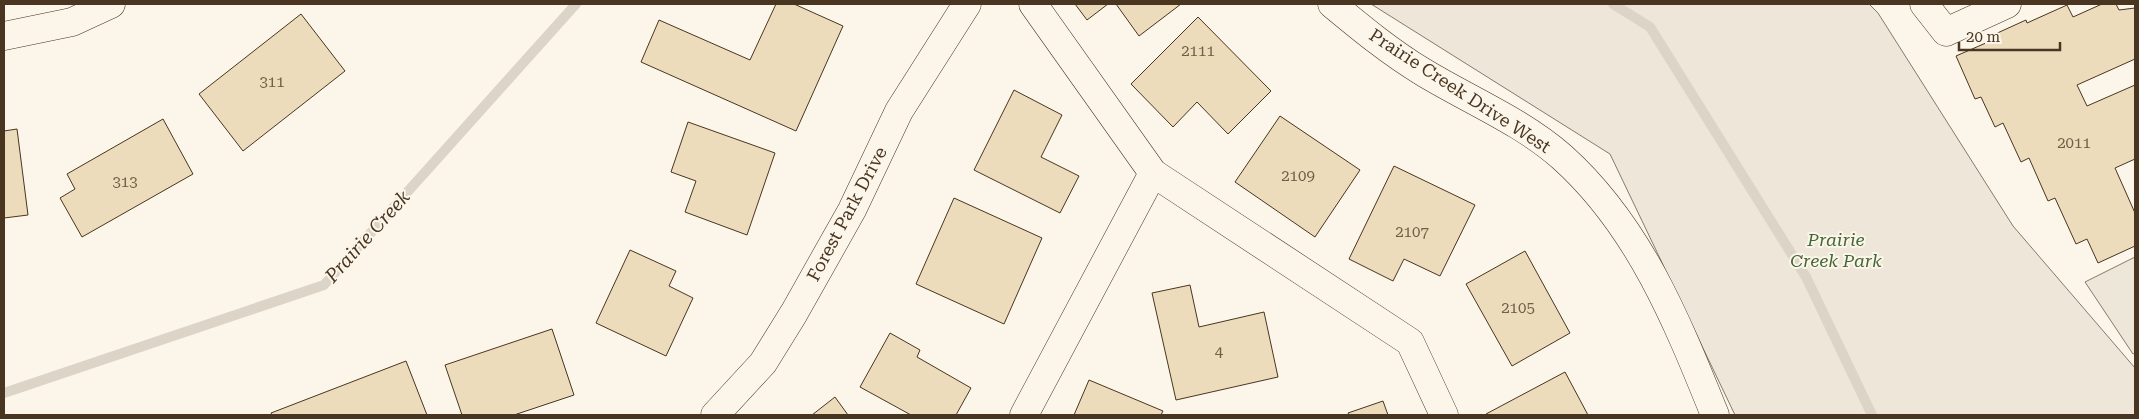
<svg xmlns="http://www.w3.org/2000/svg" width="2139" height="419" font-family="'Roboto Serif',serif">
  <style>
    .green { fill: #ede6d9; stroke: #887966 }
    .parking { fill: #ede7d9; stroke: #887966 }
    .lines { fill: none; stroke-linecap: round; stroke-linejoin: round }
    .stream { stroke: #dcd4c6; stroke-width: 10 }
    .building { fill: #ecdcbc; stroke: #4a3520 }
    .minor-casing { stroke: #4a3520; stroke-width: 29 }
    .minor { stroke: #fbf6e9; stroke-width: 28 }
    .labels { text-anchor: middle; stroke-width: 4; stroke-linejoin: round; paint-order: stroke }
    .number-label { font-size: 15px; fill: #725f47 }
    .street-label { font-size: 18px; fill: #4a3520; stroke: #fbf6e9 }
    .park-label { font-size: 18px; font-style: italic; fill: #436837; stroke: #fbf6e9 }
    .water-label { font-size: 19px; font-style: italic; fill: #4a3520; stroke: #fbf6e9 }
  </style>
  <rect width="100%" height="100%" fill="#fbf6e9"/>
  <path class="green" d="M1371,4H1869L1878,13L2013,226L2135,368V415H1735L1610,154Z"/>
  <path class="parking" d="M2135,257V353L2133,354L2085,282Z"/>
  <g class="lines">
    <path class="stream" d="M1613,4L1650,27L1806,277L1872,415
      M4,393L324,285L576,4"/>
  </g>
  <path class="building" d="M776,4H794L843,26L796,131L641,62L659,20L750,60Z
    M1075,4H1108L1087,20Z
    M1116,4H1181L1139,36Z
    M2102,4H2116L2119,10L2135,8V59L2077,85L2087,106L2135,85V159L2115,168L2135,213V246L2098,263L2087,239L2076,244L2055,198L2048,201L2029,158L2021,162L2003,123L1995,127L1981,97L1975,99L1956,56L1995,39L1993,35L2026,20L2027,23L2067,5L2073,17Z
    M301,14L345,71L243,151L199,94Z
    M1198,17L1271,91L1228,134L1197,102L1173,127L1131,84Z
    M1014,90L1062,115L1041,157L1079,176L1060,213L974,170Z
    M1280,116L1360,170L1315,237L1235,182Z
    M163,119L193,174L82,237L60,198L75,189L67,174Z
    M688,122L775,153L747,235L685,212L696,181L671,172Z
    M17,129L28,215L4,218V131Z
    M1394,166L1475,205L1440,276L1404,259L1393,281L1349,259Z
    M954,198L1042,238L1004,324L916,284Z
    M630,250L676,271L669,286L693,298L666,356L596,323Z
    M1525,251L1570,333L1512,366L1466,284Z
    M1190,285L1199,327L1264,312L1278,377L1176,400L1152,293Z
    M552,329L574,395L514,415H462L445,365Z
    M890,333L920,350L917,357L971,388L956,415H911L860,387Z
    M406,361L427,415H272L271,413Z
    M1565,372L1588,415H1487L1486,414Z
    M1089,380L1163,411L1161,415H1074Z
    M835,397L848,415H812Z
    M1383,401L1388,415H1349L1348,413Z"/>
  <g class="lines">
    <defs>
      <path id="minor" d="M1033,4L1153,173L1410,342L1444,415
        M1332,4C1361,28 1390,52 1423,72C1469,100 1521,121 1562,157C1639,226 1677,321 1715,415
        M1924,4L1946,32L2007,4
        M4,36L72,22L111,4
        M715,415L763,363L794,313L852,210L899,111L967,4
        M1024,415L1153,173"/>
    </defs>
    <use href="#minor" class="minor-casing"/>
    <use href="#minor" class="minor"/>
  </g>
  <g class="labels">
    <g class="number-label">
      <text x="1198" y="56">2111</text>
      <text x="272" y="87">311</text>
      <text x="2074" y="148">2011</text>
      <text x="1298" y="181">2109</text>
      <text x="125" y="187">313</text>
      <text x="1412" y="237">2107</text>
      <text x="1518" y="313">2105</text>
      <text x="1219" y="357">4</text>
    </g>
    <g class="street-label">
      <text transform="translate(1460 91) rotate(33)" y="6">Prairie Creek Drive West</text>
      <text transform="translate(847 214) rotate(-62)" y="6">Forest Park Drive</text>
    </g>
    <g class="park-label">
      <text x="1836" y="246">Prairie<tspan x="1836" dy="21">Creek Park</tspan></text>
    </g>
    <g class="water-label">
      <text transform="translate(367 236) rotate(-48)" y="7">Prairie Creek</text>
    </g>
  </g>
  <rect width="2139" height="419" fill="none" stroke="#4a3520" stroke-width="10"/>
  <path d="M1959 42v8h101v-8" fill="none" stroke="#4a3520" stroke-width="2.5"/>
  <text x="1966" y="42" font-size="15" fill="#4a3520" stroke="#fbf6e9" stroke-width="4" paint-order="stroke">20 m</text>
</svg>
